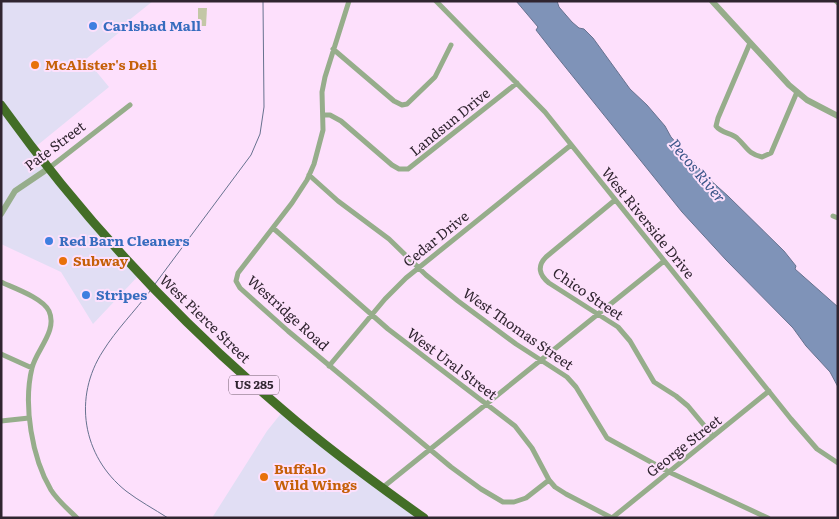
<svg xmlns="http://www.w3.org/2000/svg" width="839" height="519" font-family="Literata,serif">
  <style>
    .commercial { fill: #e1def4 }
    .green { fill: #c3c7a6 }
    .water { fill: #7f93b8; stroke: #67728f }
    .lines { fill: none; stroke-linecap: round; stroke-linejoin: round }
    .stream { stroke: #67728f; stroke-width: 1 }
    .minor { stroke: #96ad8b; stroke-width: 5 }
    .tertiary { stroke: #96ad8b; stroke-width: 6 }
    .trunk { stroke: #436e27; stroke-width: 9 }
    .shop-dot { fill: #3f7fe0; stroke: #fde0fc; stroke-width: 2 }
    .food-dot { fill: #e8710a; stroke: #fde0fc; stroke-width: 2 }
    .labels { text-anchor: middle; stroke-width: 4; stroke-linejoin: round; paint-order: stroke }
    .shield { fill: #fde0fc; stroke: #6e5d6d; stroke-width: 1 }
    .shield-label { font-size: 12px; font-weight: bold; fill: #302530 }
    .shop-label { font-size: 14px; font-weight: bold; fill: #366cbe; stroke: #fde0fc; text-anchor: start }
    .food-label { font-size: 14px; font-weight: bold; fill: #c56008; stroke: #fde0fc; text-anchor: start }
    .street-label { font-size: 14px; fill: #302530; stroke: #fde0fc }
    .water-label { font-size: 15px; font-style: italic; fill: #3b5689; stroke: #fde0fc }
  </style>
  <rect width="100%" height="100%" fill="#fde0fc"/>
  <path class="commercial" d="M1,1H153L128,21L121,31L86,59L109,87L34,148L140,274L93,324L61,272L1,244Z
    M283,411L424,518H212L267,431Z"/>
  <path class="green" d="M198,8H207L206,26H198Z"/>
  <path class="water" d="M516,1H557L559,7L572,22L579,28L584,29L593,38L630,89L647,105L665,126L671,137L708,178L728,196L784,251L796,266L795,269L838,307V387L830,372L806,346L793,328L726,260L682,212L554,53L536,30L538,27Z"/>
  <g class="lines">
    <path class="stream" d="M155,284L251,155L260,134L264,107L263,1
      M150,291C135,311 116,330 103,351C73,397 82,456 126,491C139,501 154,509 168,518"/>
    <path class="minor" d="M349,1L325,77L322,92L323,130L314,164L307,180L292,203L238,273L236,281L240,288L288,331L451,467L481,489L503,502H514L526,498L549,480
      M436,1L545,112L791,419L817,449L838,463
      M836,1L838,3
      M750,43L718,118L716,126C721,133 731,133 737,138C747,147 748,154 762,157L771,153L797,92
      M333,49L394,101L402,105L407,104L435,77L451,45
      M323,115H330L341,121L392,165L399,169H408L517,83
      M49,168L130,105
      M309,175L338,201L389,239L426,275L458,301L516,344L567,377L576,387L607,438L669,472L768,518
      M615,200L546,257C537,266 539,275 549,283L618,327L630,341L654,382L676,396L688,406L713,436
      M833,216L838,218
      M273,228L388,329L515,426L532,448L549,480L555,487L566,494L612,518
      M1,282C14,288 43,298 49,311C58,331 36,350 32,368C23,405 32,458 51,490C58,501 68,509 77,518
      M1,354L32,368
      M329,366L385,299L406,278L571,145
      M1,421L29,418
      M382,488L664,261
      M612,518L769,391"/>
    <path class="tertiary" d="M712,1L789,85L807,100L838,116
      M1,214L15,191L49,168"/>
    <path class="trunk" d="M1,105C82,218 177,320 283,410C328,449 376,484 424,518"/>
  </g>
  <g class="shop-dot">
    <circle cx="93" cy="26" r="5"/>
    <circle cx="49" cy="241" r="5"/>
    <circle cx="86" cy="295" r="5"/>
  </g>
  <g class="food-dot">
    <circle cx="35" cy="65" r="5"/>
    <circle cx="63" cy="261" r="5"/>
    <circle cx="264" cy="477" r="5"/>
  </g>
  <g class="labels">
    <rect class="shield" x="229" y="375.5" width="50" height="19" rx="4"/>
    <g class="shield-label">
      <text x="254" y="389">US 285</text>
    </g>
    <g class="shop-label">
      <text x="103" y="31">Carlsbad Mall</text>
      <text x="59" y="246">Red Barn Cleaners</text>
      <text x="96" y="300">Stripes</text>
    </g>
    <g class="food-label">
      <text x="45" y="70">McAlister's Deli</text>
      <text x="73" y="266">Subway</text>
      <text x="274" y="474">Buffalo<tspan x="274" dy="16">Wild Wings</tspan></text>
    </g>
    <g class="street-label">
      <text transform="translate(450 122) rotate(-39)" y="5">Landsun Drive</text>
      <text transform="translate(55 146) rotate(-37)" y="5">Pate Street</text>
      <text transform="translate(648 223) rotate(51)" y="5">West Riverside Drive</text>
      <text transform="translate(436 239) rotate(-39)" y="5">Cedar Drive</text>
      <text transform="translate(588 294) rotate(34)" y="5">Chico Street</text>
      <text transform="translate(288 313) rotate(42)" y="5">Westridge Road</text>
      <text transform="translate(205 319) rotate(44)" y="5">West Pierce Street</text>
      <text transform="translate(518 329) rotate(35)" y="5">West Thomas Street</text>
      <text transform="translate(452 364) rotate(37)" y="5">West Ural Street</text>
      <text transform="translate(684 446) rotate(-38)" y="5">George Street</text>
    </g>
    <g class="water-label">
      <text transform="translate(697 171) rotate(50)" y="5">Pecos River</text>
    </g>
  </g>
  <rect width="839" height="519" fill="none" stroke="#302530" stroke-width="5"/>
</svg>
